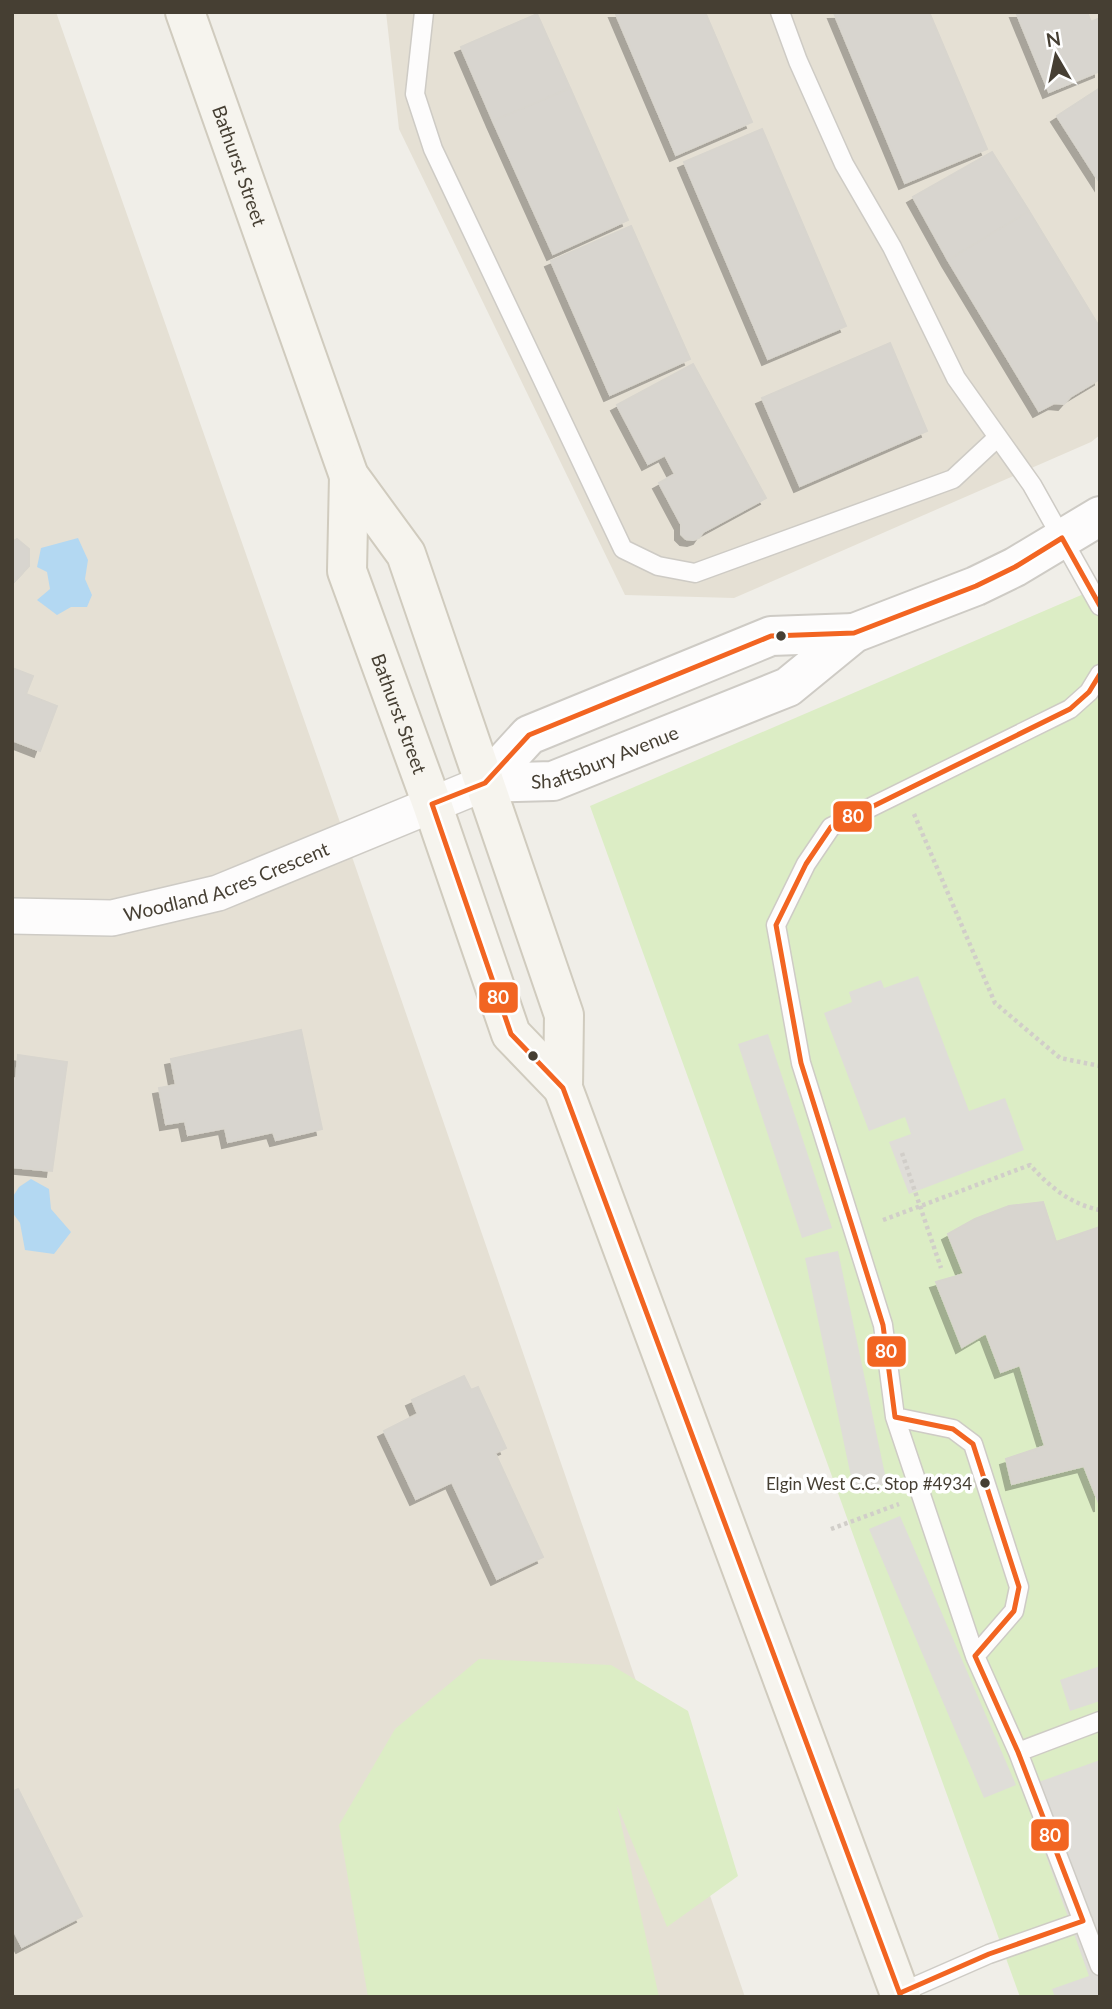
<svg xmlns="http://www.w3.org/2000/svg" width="1112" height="2009" font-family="Lato,sans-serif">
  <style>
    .residential { fill: #e5e0d4 }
    .green { fill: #dcedc5 }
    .parking { fill: #dfddd8 }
    .water { fill: #b3d8f2 }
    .building { fill: #d8d5cf; stroke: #d8d5ce; stroke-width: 2; filter: url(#shadow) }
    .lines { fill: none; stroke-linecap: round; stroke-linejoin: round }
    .service-casing { stroke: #cecbc5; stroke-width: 21 }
    .minor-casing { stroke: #cecbc5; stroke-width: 38 }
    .tertiary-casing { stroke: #cecbc5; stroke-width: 42 }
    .secondary-casing { stroke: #d0cbbe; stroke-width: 42 }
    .path { stroke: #d1cec9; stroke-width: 4.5; stroke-dasharray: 3.5 3.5; stroke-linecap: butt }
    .service { stroke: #fdfcfc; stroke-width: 18 }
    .minor { stroke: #fdfcfc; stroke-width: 35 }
    .tertiary { stroke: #fdfcfc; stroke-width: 38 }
    .secondary { stroke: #f6f4ee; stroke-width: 38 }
    .bus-1-casing { stroke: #fff; stroke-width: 10 }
    .bus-1 { stroke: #f26522; stroke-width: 5 }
    .bus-dot { fill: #463f33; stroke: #fff; stroke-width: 2.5 }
    .labels { text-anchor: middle; stroke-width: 7; stroke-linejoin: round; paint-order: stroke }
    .bus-label { font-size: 17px; fill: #463f33; stroke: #fff; text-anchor: end }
    .street-label { font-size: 19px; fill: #463f33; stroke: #fff }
    .line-badge { stroke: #fff; stroke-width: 2.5 }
    .badge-label { font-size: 19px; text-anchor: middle; font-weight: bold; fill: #fff }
  </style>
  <defs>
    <filter id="shadow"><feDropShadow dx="-6" dy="6" stdDeviation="0" flood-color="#0004"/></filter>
  </defs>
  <rect width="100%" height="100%" fill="#f0eee8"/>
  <path class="residential" d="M12,12H56L349,848L745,1997H12Z
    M386,12H1100V435L1091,442L734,598L625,595L399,129Z"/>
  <path class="green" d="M1100,587V1997H1020L590,806Z
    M479,1659L611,1665L688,1711L738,1876L667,1927L617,1805L659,1997H368L339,1825L395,1729Z"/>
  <path class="parking" d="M918,976L969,1111L1005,1098L1024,1150L909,1194L889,1142L911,1134L905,1117L869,1131L824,1013L852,1002L849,992L881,980L884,988Z
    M768,1034L832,1228L802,1238L738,1044Z
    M838,1251L887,1484L854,1491L805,1258Z
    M900,1516L1016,1785L984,1798L869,1529Z
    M1100,1666V1701L1070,1711L1060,1680Z
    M1100,1760V1997H1055L1052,1989L1089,1976L1022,1788Z"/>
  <path class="water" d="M78,538L88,560L85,579L92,595L87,607H71L57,615L37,600L50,589L47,572L37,567L41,548Z
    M31,1179L49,1189L51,1209L71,1232L54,1254L25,1250L20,1223L12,1212V1198L19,1187Z"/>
  <path class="building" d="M615,12H705L752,122L676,155Z
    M929,12L987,149L905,183L834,13Z
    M1016,12H1087L1091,22L1100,18V71L1049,92Z
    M537,14L570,88L493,121L461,47Z
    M570,88L628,220L553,254L493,121Z
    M1100,88V183L1057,116Z
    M762,129L846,326L768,359L684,162Z
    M992,152L1029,211L948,260L913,197Z
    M1029,211L1100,328V379L1070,397L1064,404L1054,403L1039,411L948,260Z
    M631,226L690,359L610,395L551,261Z
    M890,343L927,431L800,486L762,398Z
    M693,364L766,498L703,532L699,538L693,540L686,539L681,534V524L659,483L675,474L665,455L648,464L617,405Z
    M17,539L29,549V566L13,583L12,542Z
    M12,668L33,676L26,694L57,706L40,751L12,740Z
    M301,1030L322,1129L276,1140L273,1132L228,1142L225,1128L188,1135L185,1121L166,1124L159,1088L176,1085L171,1059Z
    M18,1055L67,1062L52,1171L12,1167V1078L16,1079Z
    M1043,1202L1056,1242L1100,1227V1506L1084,1466L1012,1484L1006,1459L1045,1446L1020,1365L1001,1372L986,1333L962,1347L936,1282L964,1274L948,1234L975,1219L1009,1206Z
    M464,1376L471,1390L478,1387L506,1448L495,1453L543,1557L497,1579L452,1482L416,1499L384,1431L418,1414L412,1400Z
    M18,1789L82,1916L22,1947L12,1927V1792Z"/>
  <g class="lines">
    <defs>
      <path id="service" d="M424,12L415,94L433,149L623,549L658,566L695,573L953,479L998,437
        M780,12L798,61L844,164L892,247L956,378L1032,485L1100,606
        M1100,674L1089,692L1070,709L831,827L806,864L776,925L801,1063L883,1325L895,1417L975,1656L1018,1752L1100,1966
        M895,1417L953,1429L973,1444L1019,1587L1014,1611L975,1656
        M1018,1752L1100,1721
        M900,1993L989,1954L1083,1921"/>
      <g id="minor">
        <path id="s1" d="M12,916L112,918L218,893L485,783"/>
      </g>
      <g id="tertiary">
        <path id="s2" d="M485,783L553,781L788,687L854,633L976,586L1015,567L1100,516"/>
        <path d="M485,783L529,735L771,636L854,633"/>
      </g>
      <g id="secondary">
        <path id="s3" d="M185,12L349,476L406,554L564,1015L563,1088L901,1997"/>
        <path id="s4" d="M349,476L347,571L432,804L511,1034L563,1088"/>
      </g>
    </defs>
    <use href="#service" class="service-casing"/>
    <use href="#minor" class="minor-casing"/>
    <use href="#tertiary" class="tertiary-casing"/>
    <use href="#secondary" class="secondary-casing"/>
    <path class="path" d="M914,814L995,1003L1060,1058L1100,1066
      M902,1153L941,1268
      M883,1220L1030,1165C1050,1187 1070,1204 1100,1210
      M831,1529L899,1504"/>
    <use href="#service" class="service"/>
    <use href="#minor" class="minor"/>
    <use href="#tertiary" class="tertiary"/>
    <use href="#secondary" class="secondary"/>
    <defs>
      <path id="bus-1" d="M900,1993L989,1954L1083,1921L1018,1752L975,1656L1014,1611L1019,1587L973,1444L953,1429L895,1417L883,1325L801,1063L776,925L806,864L831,827L1070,709L1089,692L1100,674
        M901,1997L563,1088L511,1034L432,804L485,783L529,735L771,636L854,633L976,586L1015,567L1062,538L1100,606"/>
    </defs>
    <use href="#bus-1" class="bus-1-casing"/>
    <use href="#bus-1" class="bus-1"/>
  </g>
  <g class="bus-dot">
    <circle cx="781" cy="636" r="6"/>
    <circle cx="533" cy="1056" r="6"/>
    <circle cx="985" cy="1483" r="6"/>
  </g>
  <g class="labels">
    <g class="bus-label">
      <text x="972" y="1490">Elgin West C.C. Stop #4934</text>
    </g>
    <g class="street-label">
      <text dy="7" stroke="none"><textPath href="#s3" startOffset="163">Bathurst Street</textPath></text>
      <text dy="7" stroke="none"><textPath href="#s4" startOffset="247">Bathurst Street</textPath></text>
      <text dy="7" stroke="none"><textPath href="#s2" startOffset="124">Shaftsbury Avenue</textPath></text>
      <text dy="7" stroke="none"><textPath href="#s1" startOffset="220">Woodland Acres Crescent</textPath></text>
    </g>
  </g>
  <g class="line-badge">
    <rect x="832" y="800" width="41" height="33" rx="7" fill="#f26522"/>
    <rect x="478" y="981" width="41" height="33" rx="7" fill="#f26522"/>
    <rect x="866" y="1335" width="41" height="33" rx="7" fill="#f26522"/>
    <rect x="1030" y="1818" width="40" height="34" rx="7" fill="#f26522"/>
  </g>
  <g class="badge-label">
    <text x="853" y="823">80</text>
    <text x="498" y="1004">80</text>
    <text x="886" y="1358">80</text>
    <text x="1050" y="1842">80</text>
  </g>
  <rect width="1112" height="2009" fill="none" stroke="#463f33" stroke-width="28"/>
  <g transform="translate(1056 56) rotate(351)" stroke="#ffffff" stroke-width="5" paint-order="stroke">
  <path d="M0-5L12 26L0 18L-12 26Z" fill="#463f33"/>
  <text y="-10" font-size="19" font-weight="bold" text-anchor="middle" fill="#463f33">N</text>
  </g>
</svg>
